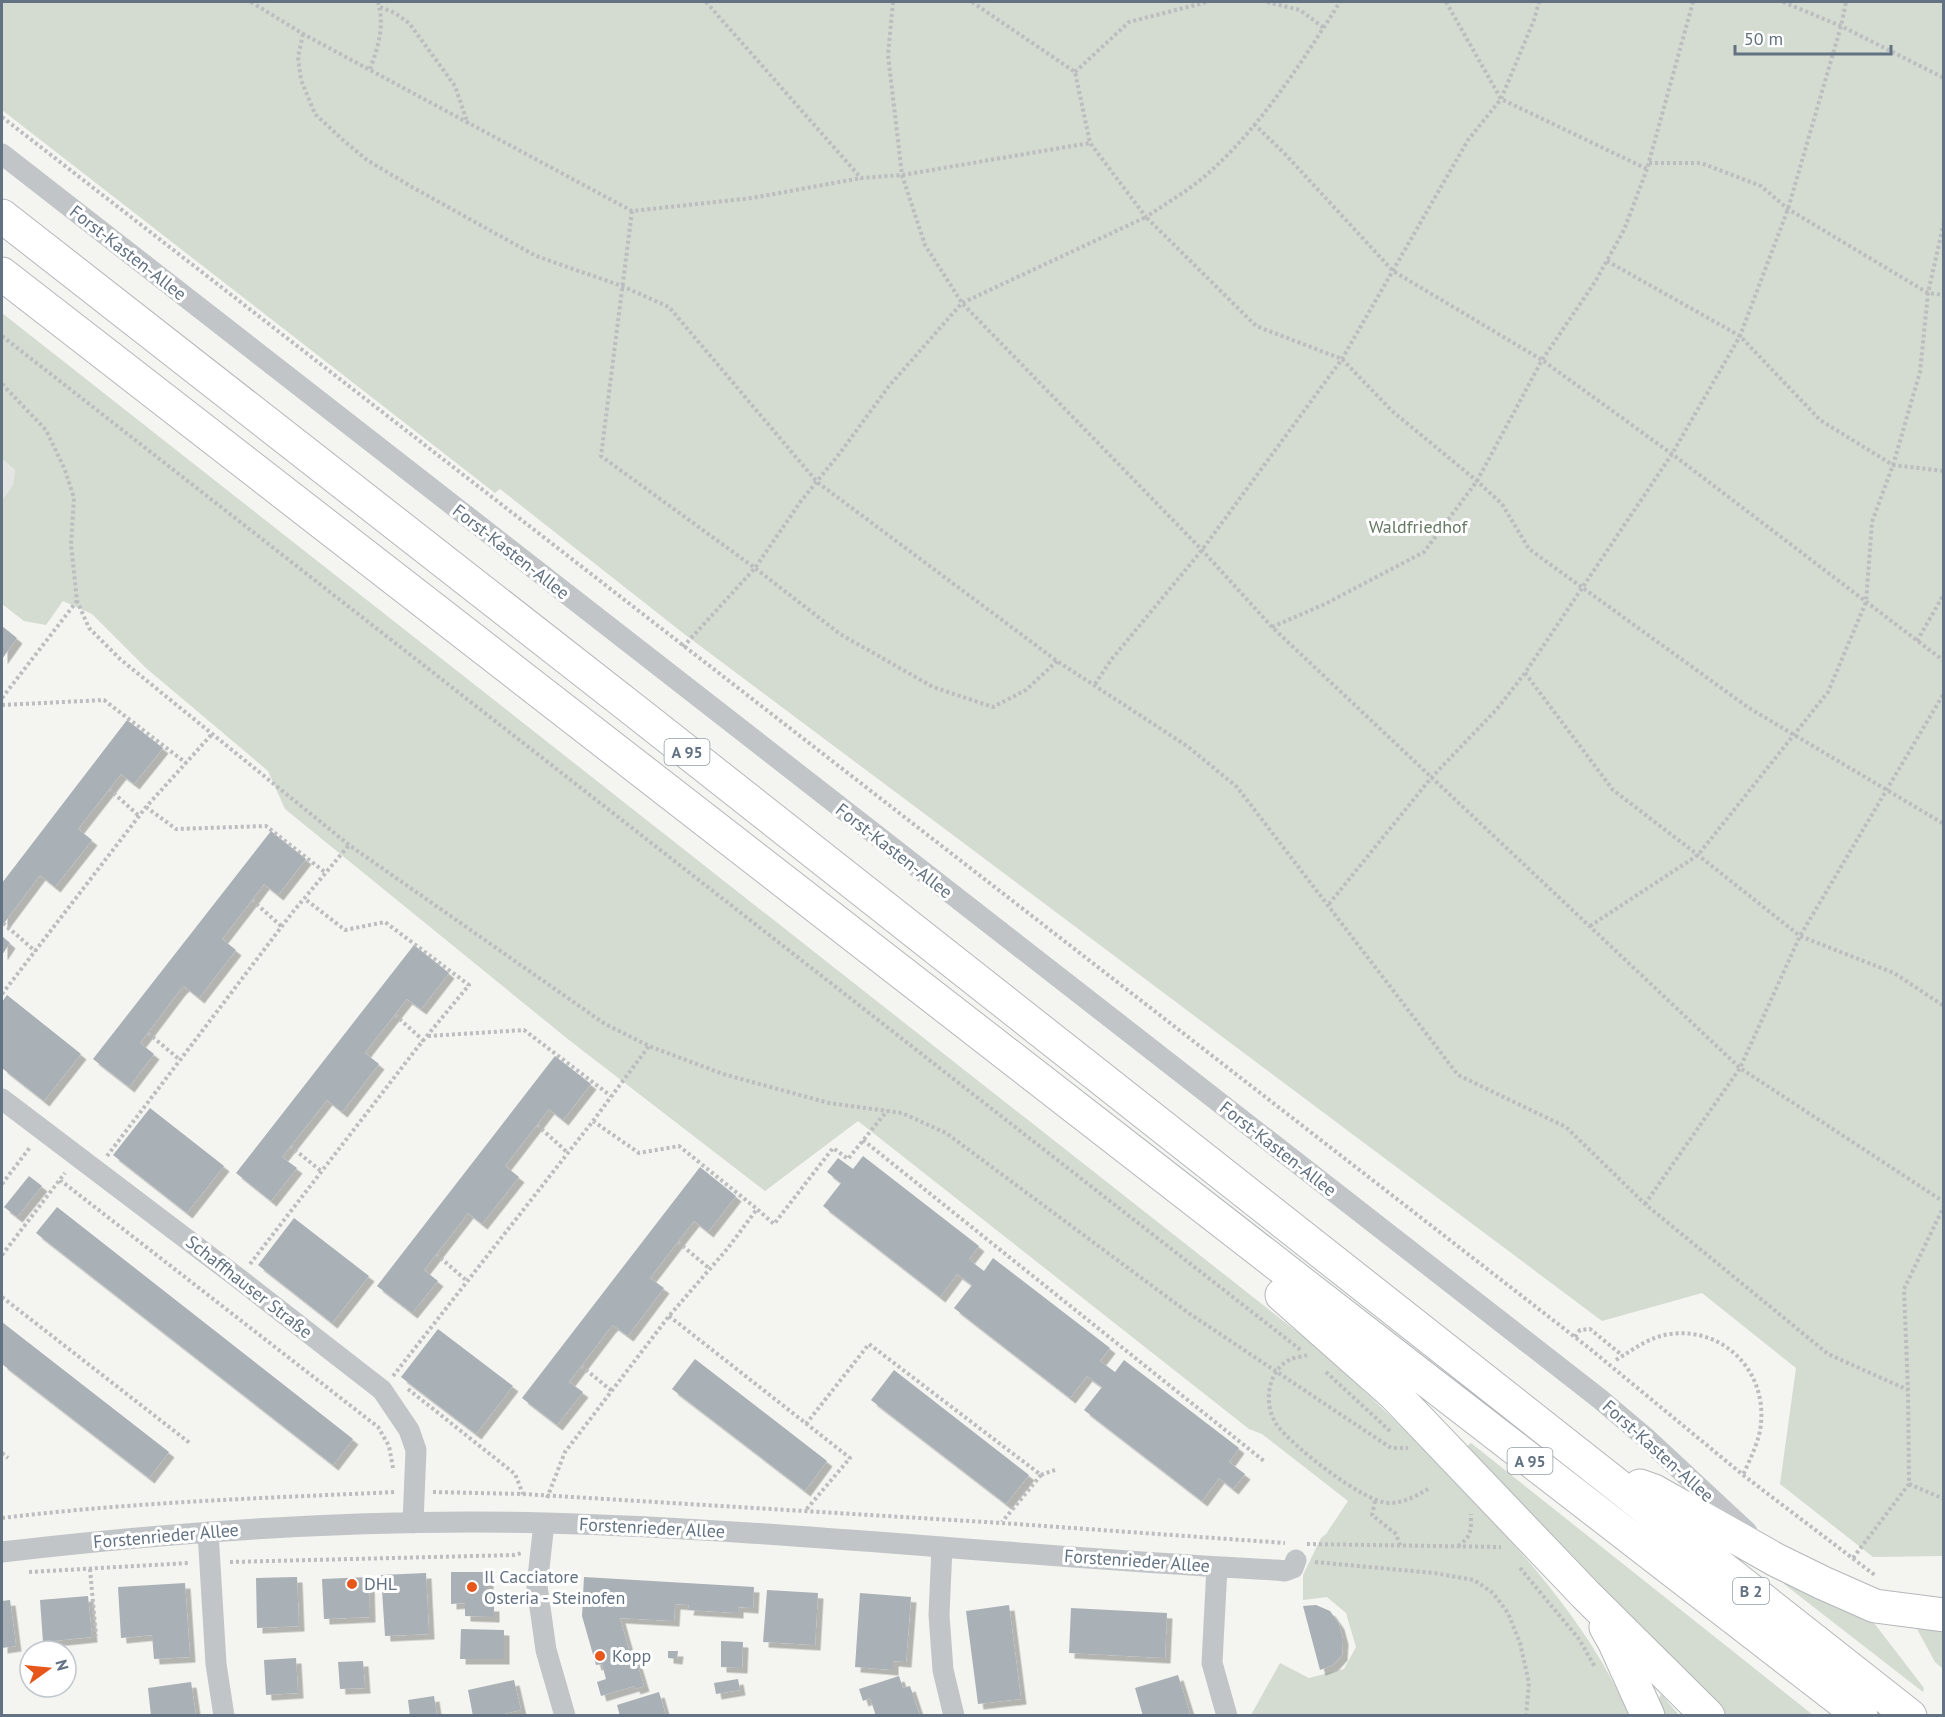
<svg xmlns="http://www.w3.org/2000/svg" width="1945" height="1717" font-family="'PT Sans',sans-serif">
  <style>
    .built { fill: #e4e5e3 }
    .green { fill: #d4dbd1 }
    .building { fill: #a9b0b6; filter: url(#shadow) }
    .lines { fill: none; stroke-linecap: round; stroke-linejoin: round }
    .motorway-casing { stroke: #b4b7ba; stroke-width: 35 }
    .path { stroke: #bbbdbf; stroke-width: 4; stroke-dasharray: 3 3; stroke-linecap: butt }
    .minor { stroke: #c1c5c8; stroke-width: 21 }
    .motorway { stroke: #fff; stroke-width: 33 }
    .poi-dot { fill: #e7571c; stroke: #fff; stroke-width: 2 }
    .labels { text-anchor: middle; stroke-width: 6; stroke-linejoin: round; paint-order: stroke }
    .shield { fill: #fff; stroke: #919ca8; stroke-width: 1.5 }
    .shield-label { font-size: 16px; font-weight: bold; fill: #627282 }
    .street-label { font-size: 18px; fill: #627282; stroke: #fff }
    .park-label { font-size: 18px; fill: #647961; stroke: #fff }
    .poi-label { font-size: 18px; fill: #627282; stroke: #fff; text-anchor: start }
  </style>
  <defs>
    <filter id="shadow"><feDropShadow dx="5.5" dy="5.5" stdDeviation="0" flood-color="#0004"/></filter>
  </defs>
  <rect width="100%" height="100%" fill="#f4f4f0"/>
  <path class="built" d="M2,459L15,470L13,485L2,500Z"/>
  <path class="green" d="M2,2H1943V1556L1873,1557L1780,1484L1796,1368L1702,1293L1602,1321L683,633L500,489L495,493L2,110Z
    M2,313L1300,1334C1352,1377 1399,1424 1446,1472C1517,1546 1588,1621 1629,1715H1251L1280,1663L1309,1678L1344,1669L1356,1647L1346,1613L1327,1597L1303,1600V1575L1321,1538L1326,1534L1348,1501L1262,1434L1249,1429L858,1121L765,1191L569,1040L285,809L268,771L146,668L92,614L63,601L46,625L24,621L2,604V500L13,485L15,470L2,459Z
    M1471,1443L1813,1715H1719L1466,1447Z
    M1787,1580L1854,1611L1874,1623L1924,1688L1923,1692L1784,1584Z
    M1917,1629L1943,1631V1669L1935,1662Z
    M1661,1694L1679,1715H1659L1656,1705Z"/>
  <path class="building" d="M2,626L17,638L2,659Z
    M127,720L163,748L134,784L121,774L78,829L92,840L55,887L40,875L2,926V883Z
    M271,831L306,859L278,895L264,884L252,900L222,939L236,950L199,998L184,986L180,990L140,1043L154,1054L129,1087L93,1059Z
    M2,936L10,943L2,955Z
    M414,945L449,973L421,1009L407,999L367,1050L365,1053L379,1064L342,1112L327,1100L282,1157L297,1168L271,1201L236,1173Z
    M7,995L81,1054L44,1101L2,1068V1002Z
    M555,1056L591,1084L563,1120L549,1109L505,1166L519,1177L482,1224L468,1213L465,1217L424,1270L438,1281L412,1313L377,1286Z
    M150,1108L224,1166L187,1213L113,1155Z
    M863,1156L979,1246L969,1259L976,1265L984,1271L993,1258L1110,1348L1100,1361L1115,1372L1124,1360L1239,1448L1229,1462L1245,1474L1233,1489L1219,1478L1202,1501L1084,1410L1102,1387L1087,1376L1070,1398L954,1308L972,1285L957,1274L940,1297L823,1206L841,1183L827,1172L838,1158L853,1169Z
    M700,1167L736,1196L708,1232L694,1221L686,1231L650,1278L664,1288L628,1336L613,1325L610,1328L569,1382L583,1392L557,1425L522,1398Z
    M29,1176L42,1186L17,1217L4,1207Z
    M57,1207L353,1439L333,1465L36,1233Z
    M294,1218L369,1276L332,1323L258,1265Z
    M2,1322L169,1452L149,1478L2,1364Z
    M438,1329L513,1386L476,1434L401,1377Z
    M695,1359L827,1461L805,1491L672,1389Z
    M894,1370L1029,1475L1006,1504L871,1400Z
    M451,1572H488V1606H494V1617L465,1616V1603L451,1604Z
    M426,1573L429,1634L385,1636L381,1575Z
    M297,1577L299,1626L257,1628L256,1578Z
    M369,1577L370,1617L324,1619L322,1579Z
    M584,1577L754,1587L753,1608L738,1607V1613L688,1610L689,1605L675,1604L674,1621L620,1618L629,1650H633L644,1686L635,1689L634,1686L601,1696L597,1682L606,1679L602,1664L596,1665L582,1616Z
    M185,1583L190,1657L154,1659L152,1635L121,1638L118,1587Z
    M767,1590L818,1593L815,1645L763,1642Z
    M860,1593L911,1597L906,1662L893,1661V1670L855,1667Z
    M88,1596L92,1637L43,1642L40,1600Z
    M10,1600L16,1646L2,1648V1601Z
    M1009,1605L1021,1699L978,1704L966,1611Z
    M1316,1605L1330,1611L1339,1624L1343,1639L1342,1655L1333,1665L1320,1670L1303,1606Z
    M1071,1608L1167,1613L1165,1658L1069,1653Z
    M461,1629L504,1630V1659H460Z
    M721,1641L743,1642L742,1668L721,1667Z
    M668,1651H678L677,1659L668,1658Z
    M296,1658L298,1693L266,1695L264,1660Z
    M363,1661L365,1688L340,1689L338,1662Z
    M1178,1675L1190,1713L1182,1716H1143L1135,1688Z
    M899,1676L903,1688L910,1686L920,1716H876L870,1698L863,1701L859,1689Z
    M738,1679L740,1690L716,1694L714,1683Z
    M514,1680L521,1710L494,1716H473L468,1690Z
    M191,1682L196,1716H151L148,1688Z
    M659,1692L666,1716H620L617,1705Z
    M434,1696L437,1716H410L408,1700Z"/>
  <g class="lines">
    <defs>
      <path id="motorway" d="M2,216L639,714L1910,1716
        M2,274C622,754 1240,1237 1861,1716
        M1282,1295L1395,1395L1586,1595L1708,1716
        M1640,1486L1654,1491L1776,1560L1823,1583L1875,1606L1944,1615
        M1606,1627L1614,1641L1648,1716"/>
    </defs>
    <use href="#motorway" class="motorway-casing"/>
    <path class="path" d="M251,2L305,35L632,211L752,198L861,178
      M706,2L861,178L902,175L1090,143
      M893,2L888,55L902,175L925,245L962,303L1202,550L1272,627L1740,1068L1944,1202
      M972,2L1075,72L1090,143L1146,217C1168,202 1193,188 1213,169C1264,122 1303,60 1340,2
      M1267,2L1300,10L1324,28
      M1446,2L1501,99L1647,169L1693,2
      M1783,2L1841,26L1944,78
      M380,7L395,13L409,23L455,86L468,124
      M303,34L298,57L301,80L315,114L344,141L367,160L412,187L536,256L622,286L669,307L817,482L1057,661L1187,746L1237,787L1458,1075L1566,1127L1645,1204L1828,1354L1908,1390
      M370,69C378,48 385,25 378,2
      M1075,72L1129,22L1207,2
      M2,117L1589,1348L1743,1475L1876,1576
      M1254,124L1285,154L1393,271L1542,360L1672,454L1944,661
      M1649,163H1701L1761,186L1788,209L1928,293L1944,295
      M632,211L601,456L755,568L840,634L933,687L993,707L1026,690L1057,661
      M1607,261L1740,336L1820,420L1893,465L1944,471
      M2,336L1302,1351
      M2,384L46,430L65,470L74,498L71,544L77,601L89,628L120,659L349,845L605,1024L649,1046L723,1074L829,1103L902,1113L946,1133L1190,1314L1391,1448H1408
      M1272,627L1325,604L1424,552L1477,481L1542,360L1595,282L1624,230L1647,169
      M1917,641L1944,594
      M683,647L755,568L801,501L840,453L889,386L962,303L1146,217L1256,326L1342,359L1392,411L1477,481L1502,504L1529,549L1749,708L1944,824
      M1525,673L1613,790L1698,855L1800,936L1894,973L1944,1006
      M1095,684L1111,660L1202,550L1342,359L1468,140L1501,99L1534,20L1539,2
      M2,698L77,601
      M2,705L104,700L186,763
      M109,789L139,816
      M146,807L176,829L266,826L326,873
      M252,900L282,927
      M1329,904L1431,778L1497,709L1525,673L1672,454L1740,336L1788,209L1841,26L1846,2
      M3,923L35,951
      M1590,926L1698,855L1828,692L1866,602L1872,522L1893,465L1920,372L1928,293L1944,222
      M2,994L146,807L212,734
      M395,1015L424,1041
      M148,1033L180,1060
      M428,1036L524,1030L611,1096
      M593,1121L639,1153L679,1146L757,1209
      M537,1125L568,1153
      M863,1140L1264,1461
      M290,1146L321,1171
      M107,1156L292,913L349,845
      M60,1180L378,1427L389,1446L393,1468
      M2,1184L31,1146
      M1645,1204L1740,1068L1800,936L1944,693
      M678,1242L710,1269
      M436,1254L467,1281
      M2,1255L65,1173
      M250,1264L417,1048L469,985L385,922L345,930L305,899
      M2,1297L191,1444
      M669,1316L850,1458L805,1511
      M1575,1337L1580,1330L1590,1329L1623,1356
      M1307,1355C1302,1357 1294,1357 1289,1360C1267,1372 1263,1405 1277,1425C1292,1446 1363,1502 1389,1503C1404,1503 1416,1496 1428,1489
      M1616,1360C1634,1349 1649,1337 1670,1334C1723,1327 1766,1370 1761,1423C1760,1440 1750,1459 1743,1475
      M581,1366L612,1391
      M1326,1372L1391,1432
      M393,1376L593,1121L649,1046
      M408,1389L515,1474L523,1494
      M806,1424L869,1344L1041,1475L1002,1522
      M2,1453L8,1458
      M1041,1475L1055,1470
      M1909,1484L1944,1499
      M433,1492L523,1494L1002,1523L1285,1543
      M547,1498L565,1452L669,1316L728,1248L757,1209L774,1224L833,1148L848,1159L887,1111
      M1375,1501L1372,1515L1396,1534L1401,1547
      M2,1518C133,1502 264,1498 396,1492
      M1307,1544L1501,1547
      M1458,1546C1472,1536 1471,1531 1471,1514
      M1853,1558L1909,1484L1908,1390L1904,1289L1944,1206
      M230,1562L514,1555L522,1553
      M1315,1562L1434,1573L1474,1580L1493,1593L1508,1613L1520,1643L1529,1683L1526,1716
      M1520,1568L1579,1639L1595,1667
      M90,1569L96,1636
      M29,1572L189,1563"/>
    <path class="minor" d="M2,154L1600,1399L1646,1438L1747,1532
      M2,1099L238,1278L382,1390L409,1430L416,1450L413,1523
      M544,1523L537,1586L546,1650L565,1716
      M208,1532L216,1664L224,1716
      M942,1547L939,1615L943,1670L954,1716
      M2,1552C182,1531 364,1518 546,1523C790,1530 1032,1558 1276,1570L1285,1571L1293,1568L1296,1560
      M1217,1567L1212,1663L1227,1716"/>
    <use href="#motorway" class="motorway"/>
  </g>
  <g class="poi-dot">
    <circle cx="352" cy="1584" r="6"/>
    <circle cx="472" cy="1587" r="6"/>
    <circle cx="600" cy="1656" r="6"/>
  </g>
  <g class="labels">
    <g class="shield">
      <rect x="664.5" y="739" width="45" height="26" rx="4.5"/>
      <rect x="1507.5" y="1448" width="45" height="26" rx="4.5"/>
      <rect x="1733" y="1578" width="36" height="26" rx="4.5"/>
    </g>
    <g class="shield-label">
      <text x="687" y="758">A 95</text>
      <text x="1530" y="1467">A 95</text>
      <text x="1751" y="1597">B 2</text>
    </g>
    <g class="street-label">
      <text transform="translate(128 253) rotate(38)" y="6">Forst-Kasten-Allee</text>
      <text transform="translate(511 552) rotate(38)" y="6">Forst-Kasten-Allee</text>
      <text transform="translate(894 851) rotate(38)" y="6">Forst-Kasten-Allee</text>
      <text transform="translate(1278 1149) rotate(38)" y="6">Forst-Kasten-Allee</text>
      <text transform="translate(249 1287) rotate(38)" y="6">Schaffhauser Straße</text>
      <text transform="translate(1658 1451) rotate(42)" y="6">Forst-Kasten-Allee</text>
      <text transform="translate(652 1528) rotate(3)" y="6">Forstenrieder Allee</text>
      <text transform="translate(166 1536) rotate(-5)" y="6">Forstenrieder Allee</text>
      <text transform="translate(1137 1561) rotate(4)" y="6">Forstenrieder Allee</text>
    </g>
    <g class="park-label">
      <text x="1418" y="533">Waldfriedhof</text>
    </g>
    <g class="poi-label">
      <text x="484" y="1583">Il Cacciatore<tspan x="484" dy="21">Osteria - Steinofen</tspan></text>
      <text x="364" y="1590">DHL</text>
      <text x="612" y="1662">Kopp</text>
    </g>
  </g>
  <rect width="1945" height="1717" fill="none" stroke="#627282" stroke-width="6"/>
  <g transform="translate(48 1669) rotate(75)"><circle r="28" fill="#ffffff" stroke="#c0c7cd" stroke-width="1.5"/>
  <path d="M0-4.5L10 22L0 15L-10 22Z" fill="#e7571c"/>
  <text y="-9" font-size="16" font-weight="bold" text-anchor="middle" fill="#627282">N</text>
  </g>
  <path d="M1735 45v9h156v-9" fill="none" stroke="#627282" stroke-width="3"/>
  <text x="1744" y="45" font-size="18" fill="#627282" stroke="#ffffff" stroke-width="4.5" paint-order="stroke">50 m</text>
</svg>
